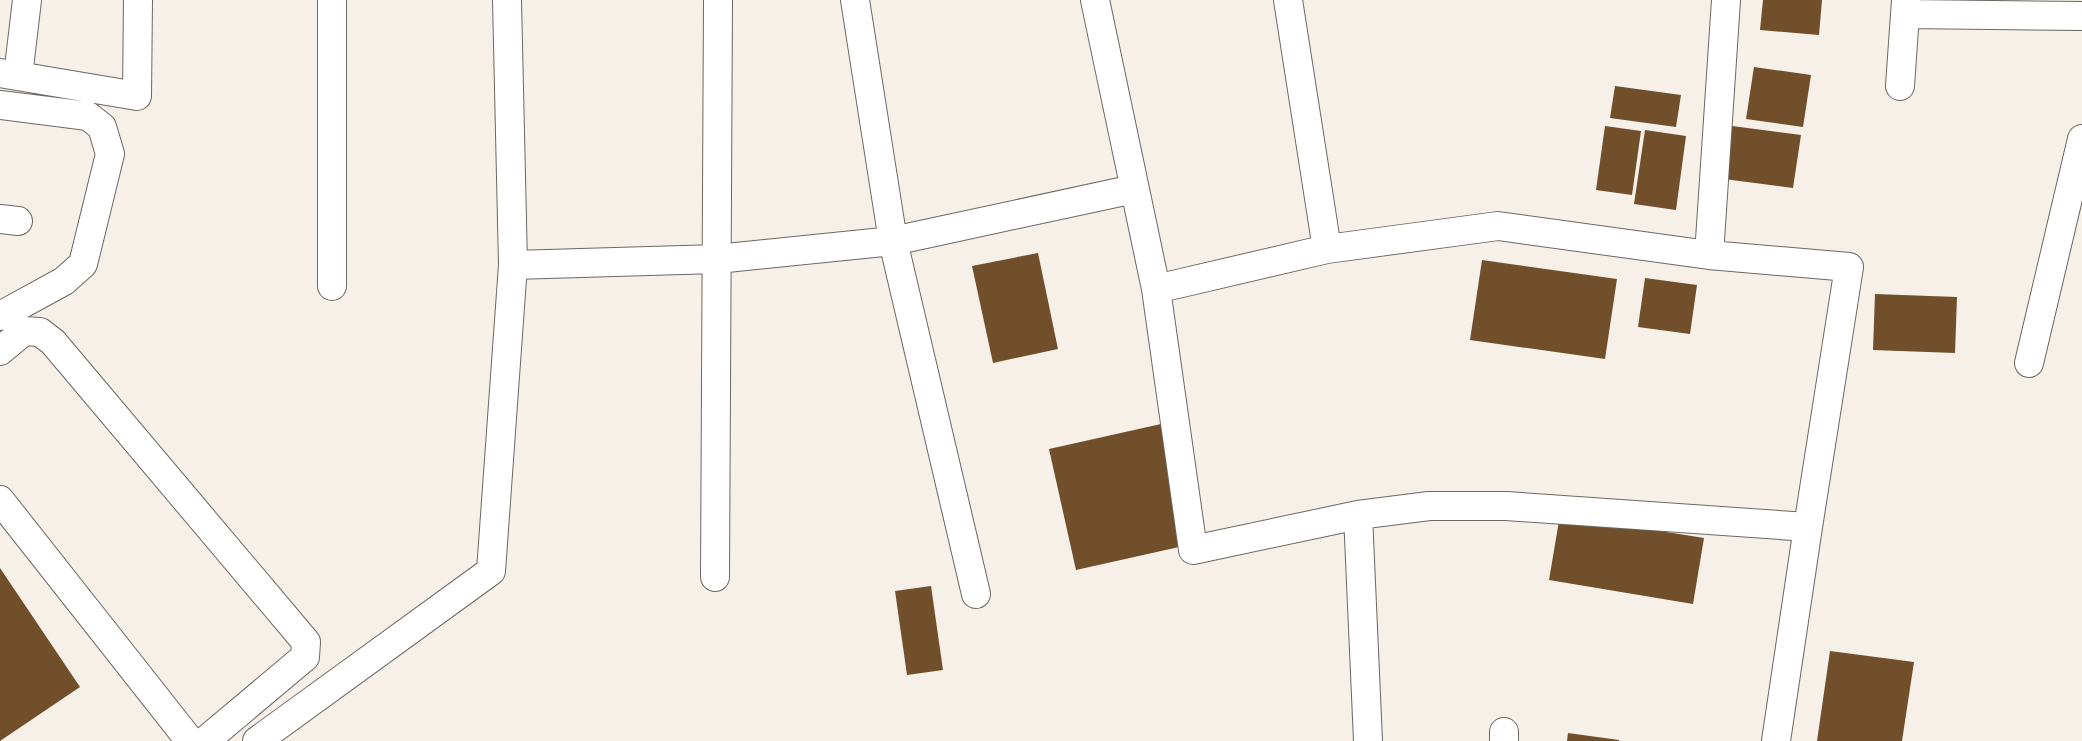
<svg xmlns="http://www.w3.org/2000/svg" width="2082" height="741" font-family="'IBM Plex Sans',sans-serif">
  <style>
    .building { fill: #704f2a }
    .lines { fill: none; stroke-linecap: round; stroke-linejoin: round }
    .minor-casing { stroke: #6c6761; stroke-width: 30 }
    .minor { stroke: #fff; stroke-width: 28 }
  </style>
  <rect width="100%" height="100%" fill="#f6f0e9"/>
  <path class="building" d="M1763,0H1822L1819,35L1760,30Z
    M1754,67L1811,75L1803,127L1746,119Z
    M1615,86L1681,95L1676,127L1610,118Z
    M1605,126L1641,131L1632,195L1596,190Z
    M1732,126L1801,135L1793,188L1724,179Z
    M1645,130L1686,136L1676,210L1634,204Z
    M1038,253L1058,349L993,363L972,266Z
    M1482,260L1617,279L1605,359L1470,340Z
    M1645,278L1697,285L1690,334L1638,327Z
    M1875,294L1957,297L1955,353L1873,350Z
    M1161,424L1188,545L1076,570L1049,449Z
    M1560,515L1704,538L1693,604L1549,580Z
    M0,568L80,687L0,741Z
    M931,586L943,670L907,675L895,591Z
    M1830,651L1914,662L1902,741H1817Z
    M1568,733L1619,740V741H1567Z"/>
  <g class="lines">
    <defs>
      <path id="minor" d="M855,0L893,241L976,594
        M1095,0L1156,289
        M1288,0L1327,249
        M1906,14L2082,16
        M0,73L137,96L138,0
        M18,76L27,0
        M1900,86L1906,0
        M0,105L88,116L102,127L110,154L83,264L64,281L0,316
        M0,219L18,221
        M1498,226L1709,255L1849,267L1808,527L1506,506H1429L1358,515L1193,550L1156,289L1327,249Z
        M1709,255L1726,0
        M513,265L717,259L893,241L1134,189
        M332,286V0
        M0,351L24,331L40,332L53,342L306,642L305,657L205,741
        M2029,363L2082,139
        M0,500L190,741
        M1358,515L1368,741
        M715,577L718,0
        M1504,732V741
        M257,741L491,571L513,265L507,0
        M1776,741L1808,527"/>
    </defs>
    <use href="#minor" class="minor-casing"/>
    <use href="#minor" class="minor"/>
  </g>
</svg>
